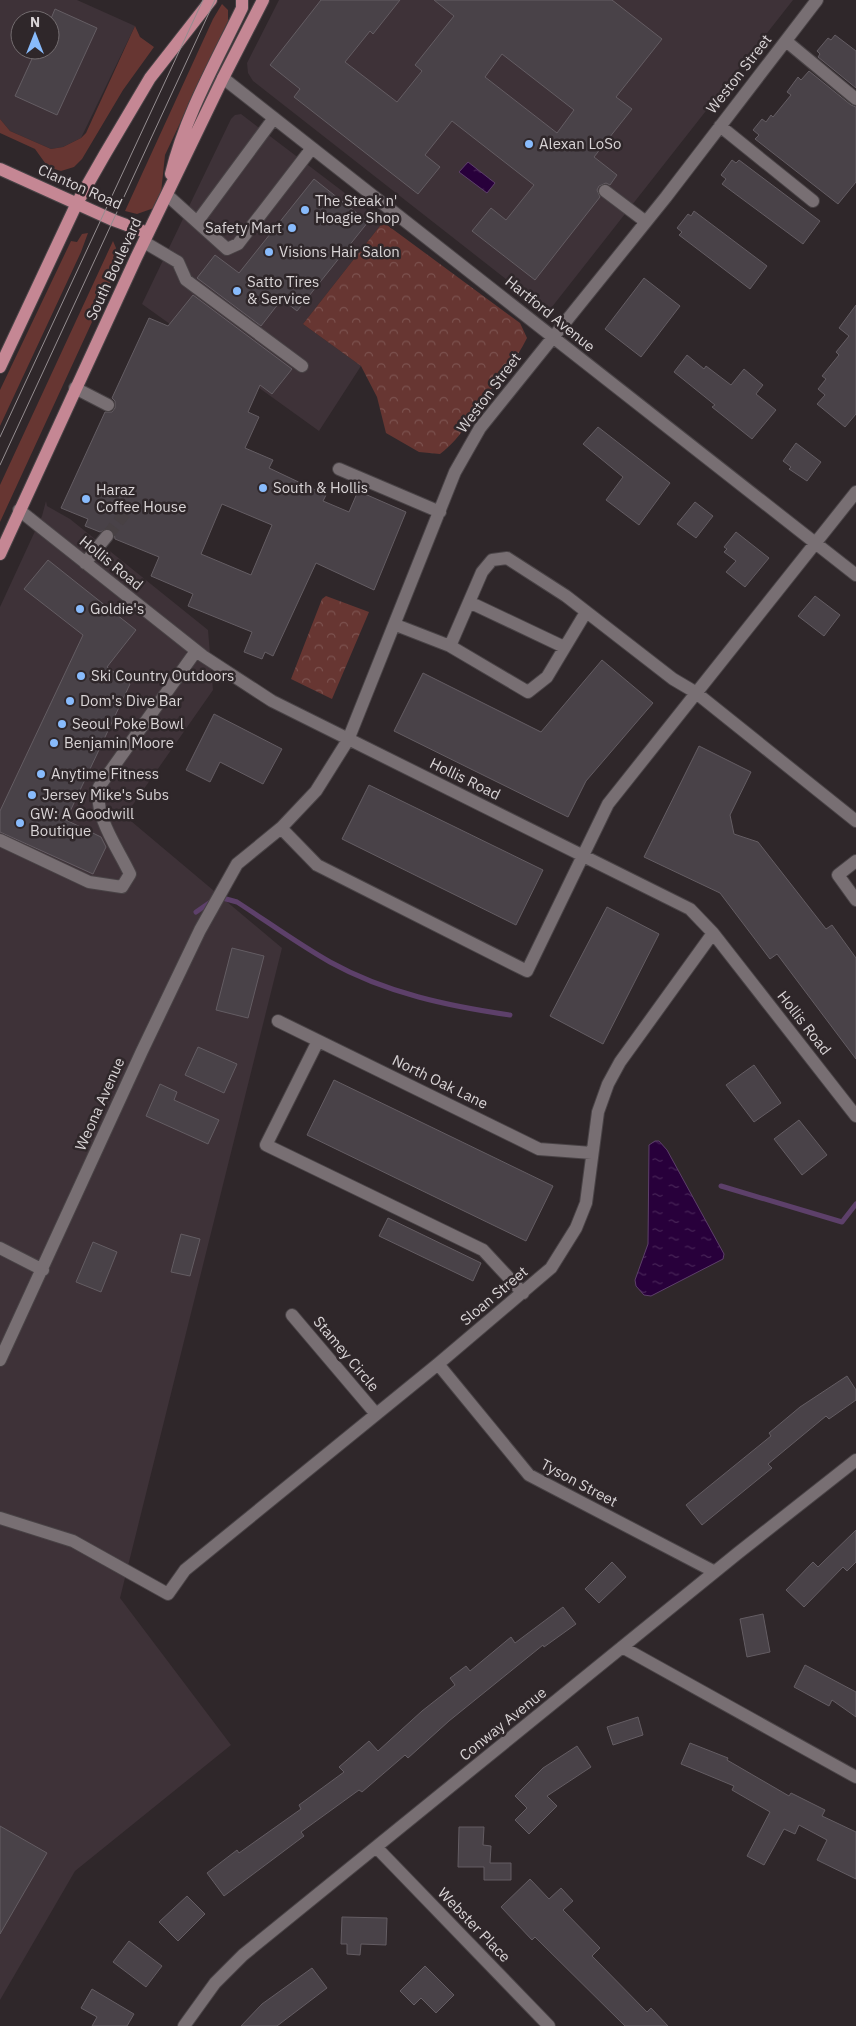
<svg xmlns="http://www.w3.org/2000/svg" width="856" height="2026" font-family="'IBM Plex Sans',sans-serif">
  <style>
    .built { fill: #3e3238; fill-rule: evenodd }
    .grass { fill: #673632 }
    .forest { fill: url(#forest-crowns) }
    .water { fill: url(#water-ripples); stroke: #5d406a }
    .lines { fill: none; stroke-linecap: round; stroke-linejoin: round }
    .stream { stroke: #5d406a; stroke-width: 5 }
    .building { fill: #494248; stroke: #645d63; fill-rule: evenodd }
    .minor-tunnel { stroke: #484144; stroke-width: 12; stroke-dasharray: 12 6; stroke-linecap: butt }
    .minor-casing { stroke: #494346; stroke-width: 14 }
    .major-casing { stroke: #494346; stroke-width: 14 }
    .minor { stroke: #786f73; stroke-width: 12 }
    .major { stroke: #c58794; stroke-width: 12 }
    .tram { stroke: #948d90; stroke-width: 1 }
    .poi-dot { fill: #88bbfc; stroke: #2f272a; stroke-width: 2 }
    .labels { text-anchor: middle; stroke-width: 5; stroke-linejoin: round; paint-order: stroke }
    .street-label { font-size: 15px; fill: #d9d4d6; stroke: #2f272a }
    .poi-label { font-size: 15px; fill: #d9d4d6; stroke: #2f272a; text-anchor: start }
  </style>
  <defs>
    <pattern id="forest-crowns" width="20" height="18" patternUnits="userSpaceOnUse" patternTransform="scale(1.25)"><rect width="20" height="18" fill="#673632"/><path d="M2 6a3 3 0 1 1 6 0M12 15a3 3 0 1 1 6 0" fill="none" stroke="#7c524f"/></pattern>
    <pattern id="water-ripples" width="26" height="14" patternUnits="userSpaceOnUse" patternTransform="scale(1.25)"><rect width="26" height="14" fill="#28003b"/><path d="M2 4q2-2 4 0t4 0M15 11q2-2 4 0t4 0" fill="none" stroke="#472457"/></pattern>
  </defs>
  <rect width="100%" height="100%" fill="#2f272a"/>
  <path class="built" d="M0,0H77L135,26L81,138L63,147L51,149L10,131L0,119ZM20,20H50V50H20Z
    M279,0H793L548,312L253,81L248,73L247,63Z
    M241,114L383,222L303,324L361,366L319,431L142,304L231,119L235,115Z
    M46,501L47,506L70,519L208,630L213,690L125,816L282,948L120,1598L231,1745L75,1871L0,2000V607L42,516Z"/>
  <path class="grass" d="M222,4L228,10V21L165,155L161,193L154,208L137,214L125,211L213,19Z
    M135,26L140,37L154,47L123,90L82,159L74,167L61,171L48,167L35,149L0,133V119L10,131L51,149L63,147L81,138L86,133Z
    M88,233L81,252L0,426V390L71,241L77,242L82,234Z
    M113,241L116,248L113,258L119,261L115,272L0,522V485Z"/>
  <path class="forest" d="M383,222L520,323L527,338C516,360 504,373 489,392C472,414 463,437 440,454L419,452L386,433L377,397L361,366L303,324Z
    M326,596L369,612L332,699L291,679L322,599Z"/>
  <path class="water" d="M468,162L495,183L487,193L459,172Z
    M655,1141H659L667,1150L724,1254L723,1259L651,1296L644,1295L636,1286L635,1280L648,1244L649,1145Z"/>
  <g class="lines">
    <path class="stream" d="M219,897L237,902C268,922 298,944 330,962C386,993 448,1006 510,1015
      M196,912L212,901
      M721,1186L842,1222L856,1204"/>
  </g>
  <path class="building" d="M321,0H400L373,34L370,31L345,62L397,102L422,71L415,65L454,16L434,0H612L662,39L616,97L632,109L594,157L617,175L610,185L606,183L599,186L597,190L600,197L535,280L472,231L491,208L506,220L534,185L452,121L425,155L440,167L418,194L294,97L300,89L270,65ZM502,54L574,110L557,133L485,77Z
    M55,9L97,28L57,115L15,96L36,50H50V21Z
    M835,35L856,51V88L818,57L820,54L817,51L828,38L831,40Z
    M809,71L851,105L856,107V182L838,204L755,139L759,135L753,130L762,119L766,122L771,115L773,117L791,95L787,92L798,77L801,80Z
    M732,160L736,163L739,160L820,221L803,244L722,184L726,179L721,175Z
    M314,179L368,222L297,311L282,299L261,326L197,278L215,255L239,273Z
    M694,211L767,266L750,289L679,235L682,232L677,228L688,214L691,216Z
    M644,278L680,306L641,357L605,329Z
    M193,295L292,369L272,394L260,385L248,412L259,417L245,448L273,460L269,468L326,495L323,501L349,512L358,491L406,512L374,590L316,563L273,656L265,652L262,659L244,652L252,632L188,606L193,594L151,576L159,557L115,539L114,533L109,528L100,532L85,526L88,519L61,508L105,412H112L115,408V401L112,398L149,318L168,326ZM222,504L272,525L251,575L201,554Z
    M856,305V414L845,427L817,404L825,395L818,389L826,379L822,376L839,355L836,352L849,336L839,328Z
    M687,355L704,369L706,366L731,385L744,369L763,385L756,394L776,410L752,439L712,407L715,405L674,372Z
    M598,427L670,483L639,525L606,500L623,477L583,444Z
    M796,443L821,462L807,481L789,469L791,467L783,461Z
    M695,502L713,516L696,538L677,524Z
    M736,532L769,558L745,587L726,572L736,561L724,552L727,549L724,547Z
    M48,560L136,630L107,667L130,684L66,820L101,837L106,847L93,874L0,832V811L83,635L24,589Z
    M815,596L840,615L824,636L798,616Z
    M602,660L653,703L586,781L568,817L394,731L423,673L541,732Z
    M214,714L282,749L263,784L220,762L210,782L186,770Z
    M699,746L751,772L730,815L734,834L758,842L826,929L832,925L856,958V1059L777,954L770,959L720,893L644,857Z
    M369,785L543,870L516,925L342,839Z
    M607,907L659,934L603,1044L550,1016Z
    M232,948L264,956L248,1018L216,1010Z
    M198,1047L237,1064L224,1093L185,1075Z
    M754,1065L781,1103L754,1122L726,1085Z
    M334,1080L553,1186L526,1241L307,1135Z
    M160,1084L177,1092L174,1100L219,1120L208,1144L146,1116Z
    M799,1120L827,1155L802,1175L774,1139Z
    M388,1218L481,1263L473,1281L379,1236Z
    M181,1234L200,1239L190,1276L171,1272Z
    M93,1242L117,1252L101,1292L76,1282Z
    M847,1376L856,1390V1400L829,1419L826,1416L768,1464L772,1468L702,1525L686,1505L771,1436L769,1433L800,1407Z
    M856,1530V1562L847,1571L843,1567L804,1607L786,1590L813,1562L818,1567Z
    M612,1562L626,1577L599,1603L585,1589Z
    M563,1607L576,1624L544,1647L543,1645L449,1721L408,1758L405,1755L362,1792L359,1790L301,1832L304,1836L224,1896L207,1873L237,1850L239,1853L301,1809L299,1805L344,1772L339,1767L369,1741L378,1751L422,1711L455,1685L450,1678L466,1666L470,1671L511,1637L515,1643Z
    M763,1614L770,1652L747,1657L740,1619Z
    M805,1665L856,1692V1717L832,1700L829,1706L794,1687Z
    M638,1717L643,1735L613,1745L607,1727Z
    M690,1743L728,1758L727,1760L789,1796L791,1793L825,1810L822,1816L856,1832V1879L817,1860L827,1840L799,1825L795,1834L784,1829L764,1865L747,1856L770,1812L732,1790L734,1786L681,1764Z
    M577,1746L591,1767L547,1796L557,1806L529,1834L515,1820L527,1808L515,1796L543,1768Z
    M0,1826L47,1853L0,1934Z
    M459,1827H484L483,1845L491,1846L490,1863H511V1880H484V1867H458Z
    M530,1879L549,1899L561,1888L573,1901L563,1910L600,1948L592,1956L647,2012L651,2008L668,2026H625L535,1937L532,1940L501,1907Z
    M187,1896L205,1914L178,1941L159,1922Z
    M342,1917L387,1918L386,1945L361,1944L360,1955L347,1954V1944H341Z
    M129,1941L162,1966L146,1987L113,1962Z
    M425,1966L454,1995L436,2013L421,1998L414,2005L400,1991Z
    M312,1968L327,1988L277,2026H241L262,2004Z
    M92,1989L134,2014L127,2026H92L97,2017L81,2008Z"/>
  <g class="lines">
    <path class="minor-tunnel" d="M107,536L125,513"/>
    <defs>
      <path id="minor" d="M786,41L856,99
        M223,78L856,575
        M720,126L813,201
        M605,191L646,222
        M167,195L227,249L238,244L312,148
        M197,222L274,118
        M144,242L178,262L186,280L302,366
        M75,388L108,405
        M339,469L440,512
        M19,510L203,656L272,701L690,909L713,933L856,1116
        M85,563L107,536
        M469,602L564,647
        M586,612L547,677L528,692L450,646L482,572L492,560L507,558L566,596L673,679L695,692L856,821
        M396,625L450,646
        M281,828L317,865L527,971L608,804L856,492
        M0,840L89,882L122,887L130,874C118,848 94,817 99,787L196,651
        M856,861L838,875L856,900
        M278,1021L539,1149L592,1153
        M318,1041L266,1145L483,1250L523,1293
        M0,1248L43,1270
        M292,1315L376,1414
        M0,1360L142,1051L200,930L237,864L281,828L316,791L348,740L455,472L480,428L666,197L817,0
        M438,1364L529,1475L715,1572
        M0,1518L73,1541L168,1594L185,1570L438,1364L551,1268L576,1228L586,1203L598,1112L608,1084L620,1062L713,933
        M622,1647L856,1777
        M376,1847L549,2026
        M184,2026L215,1983L243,1955L738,1553L856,1460"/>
      <path id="major" d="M0,169L113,220L148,233
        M171,174C185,116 216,62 242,8V0
        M0,367L77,203L105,154L150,78L211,0
        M0,554L136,258L223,78L263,0"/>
    </defs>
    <use href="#minor" class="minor-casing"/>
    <use href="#major" class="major-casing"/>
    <use href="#minor" class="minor"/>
    <use href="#major" class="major"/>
    <path class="tram" d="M0,437L203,0
      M0,465L215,0"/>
  </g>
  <g class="poi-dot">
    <circle cx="529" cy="144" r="5"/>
    <circle cx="305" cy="210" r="5"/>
    <circle cx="292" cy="228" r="5"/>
    <circle cx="269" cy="252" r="5"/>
    <circle cx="237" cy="291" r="5"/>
    <circle cx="263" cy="488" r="5"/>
    <circle cx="86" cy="499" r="5"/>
    <circle cx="80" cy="609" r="5"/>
    <circle cx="81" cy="676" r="5"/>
    <circle cx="70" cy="701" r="5"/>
    <circle cx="62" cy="724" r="5"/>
    <circle cx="54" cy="743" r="5"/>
    <circle cx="41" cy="774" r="5"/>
    <circle cx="32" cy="795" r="5"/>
    <circle cx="20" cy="823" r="5"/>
  </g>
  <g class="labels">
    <g class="street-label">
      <text transform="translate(739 74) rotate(-52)" y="5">Weston Street</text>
      <text transform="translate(80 187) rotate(24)" y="5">Clanton Road</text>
      <text transform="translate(114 269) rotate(-65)" y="5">South Boulevard</text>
      <text transform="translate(550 314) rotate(39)" y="5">Hartford Avenue</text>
      <text transform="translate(489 393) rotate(-53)" y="5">Weston Street</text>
      <text transform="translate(111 563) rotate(39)" y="5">Hollis Road</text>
      <text transform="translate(465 779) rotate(26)" y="5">Hollis Road</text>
      <text transform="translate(804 1023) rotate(52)" y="5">Hollis Road</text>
      <text transform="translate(440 1082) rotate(26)" y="5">North Oak Lane</text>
      <text transform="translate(100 1104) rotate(-66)" y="5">Weona Avenue</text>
      <text transform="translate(494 1296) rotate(-40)" y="5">Sloan Street</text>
      <text transform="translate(346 1354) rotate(50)" y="5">Stamey Circle</text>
      <text transform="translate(579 1483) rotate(28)" y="5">Tyson Street</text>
      <text transform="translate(503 1724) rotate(-39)" y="5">Conway Avenue</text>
      <text transform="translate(474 1925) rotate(46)" y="5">Webster Place</text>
    </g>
    <g class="poi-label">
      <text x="539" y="149">Alexan LoSo</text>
      <text x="315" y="206">The Steak n'<tspan x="315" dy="17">Hoagie Shop</tspan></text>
      <text x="282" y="233" text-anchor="end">Safety Mart</text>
      <text x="279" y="257">Visions Hair Salon</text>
      <text x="247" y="287">Satto Tires<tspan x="247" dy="17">&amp; Service</tspan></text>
      <text x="273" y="493">South &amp; Hollis</text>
      <text x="96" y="495">Haraz<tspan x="96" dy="17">Coffee House</tspan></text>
      <text x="90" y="614">Goldie's</text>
      <text x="91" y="681">Ski Country Outdoors</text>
      <text x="80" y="706">Dom's Dive Bar</text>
      <text x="72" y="729">Seoul Poke Bowl</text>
      <text x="64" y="748">Benjamin Moore</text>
      <text x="51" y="779">Anytime Fitness</text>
      <text x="42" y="800">Jersey Mike's Subs</text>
      <text x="30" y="819">GW: A Goodwill<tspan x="30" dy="17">Boutique</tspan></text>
    </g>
  </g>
  <g transform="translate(35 35)"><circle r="24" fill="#2f272a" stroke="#736c6f"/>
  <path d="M0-4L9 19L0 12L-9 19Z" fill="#88bbfc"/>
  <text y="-8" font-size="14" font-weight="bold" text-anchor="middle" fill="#d9d4d6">N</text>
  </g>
</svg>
